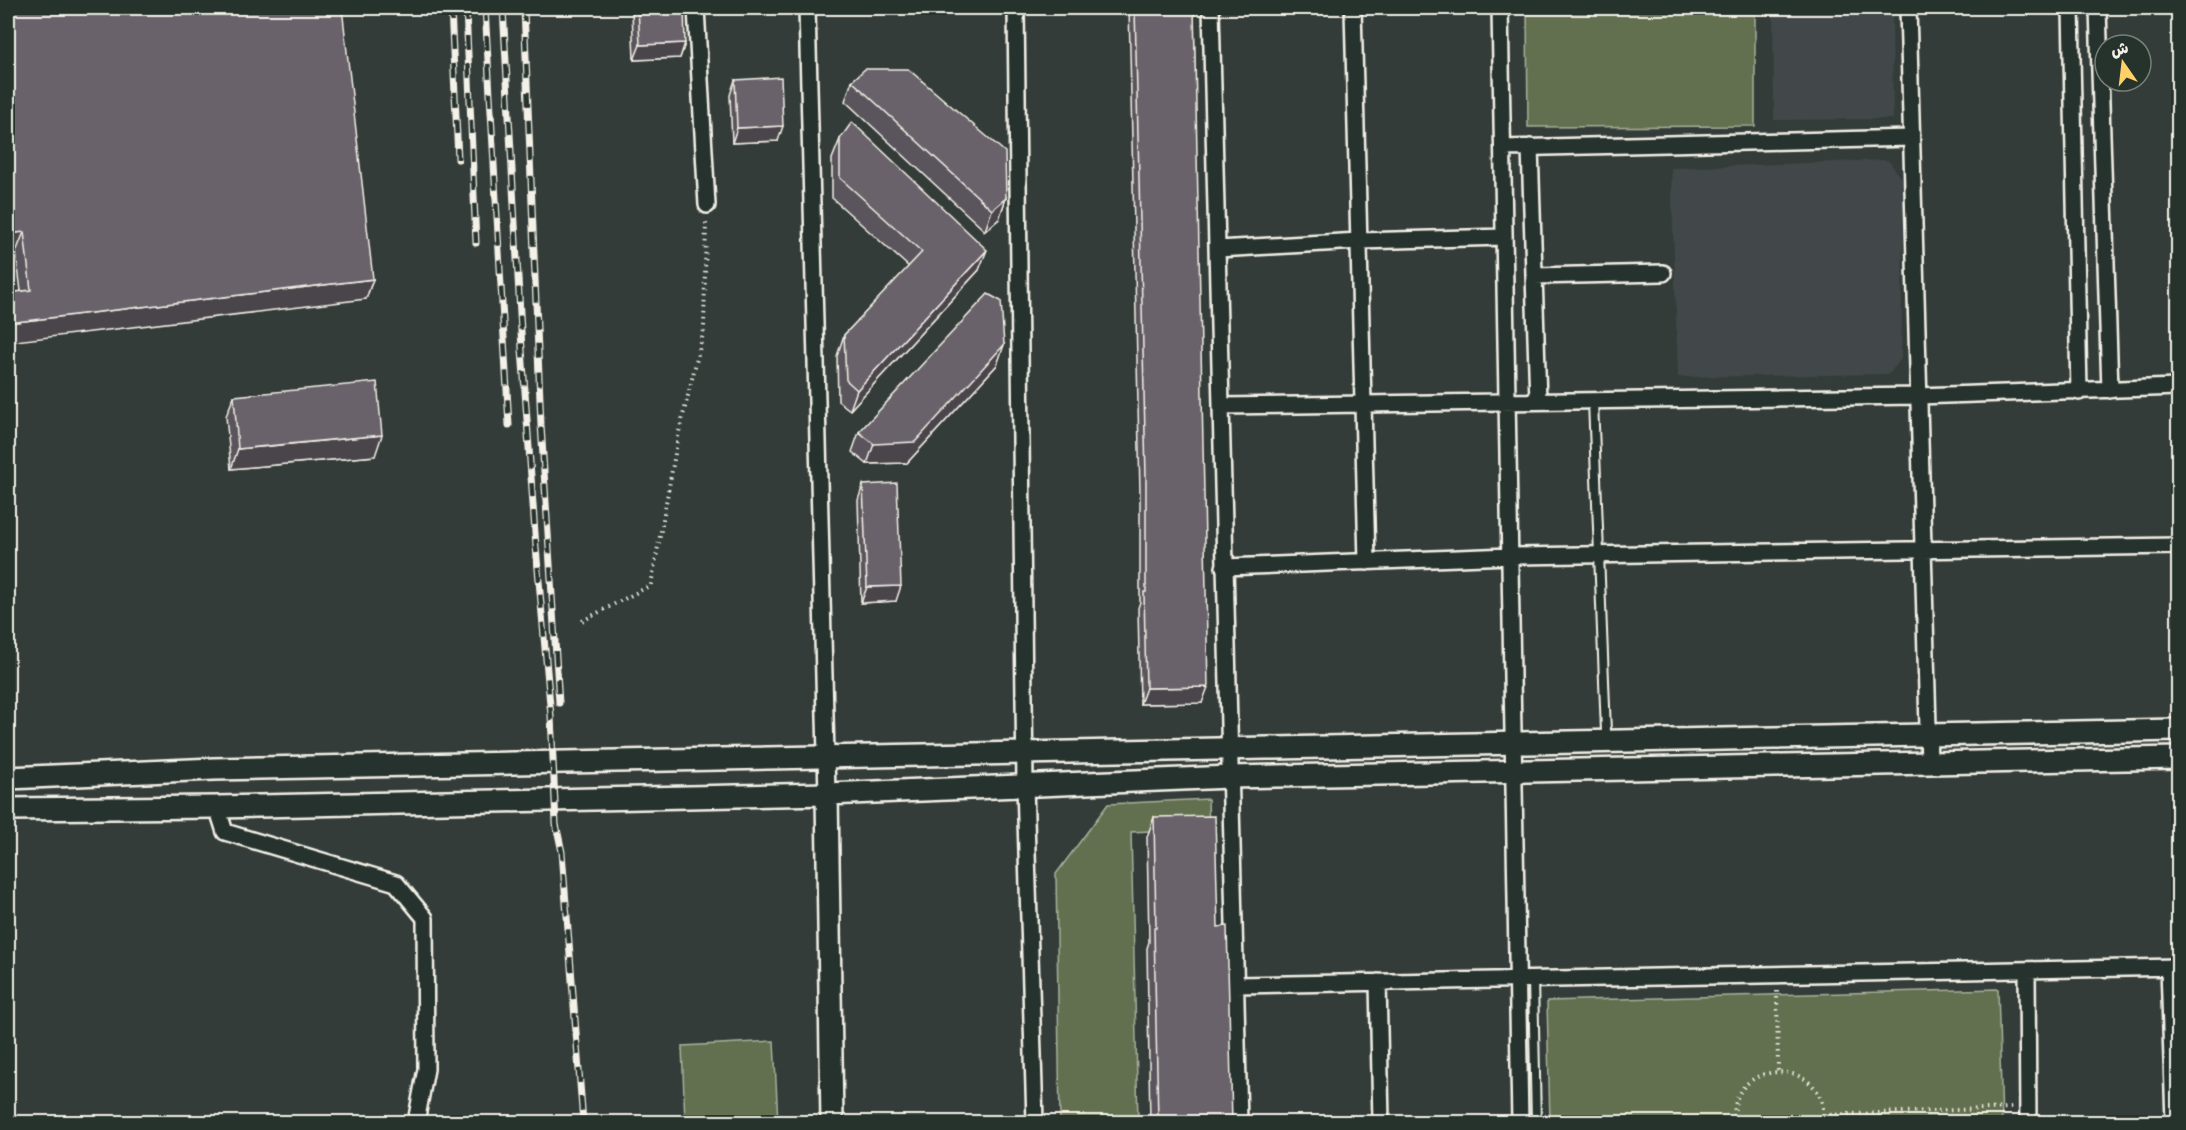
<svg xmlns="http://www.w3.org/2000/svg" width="2186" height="1130" font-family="'Indie Flower','Playpen Sans Arabic',sans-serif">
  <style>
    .built { fill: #434748 }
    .green { fill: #626f50; stroke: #abb09c; stroke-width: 1.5 }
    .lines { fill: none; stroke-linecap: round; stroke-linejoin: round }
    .lane-casing { stroke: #f4f1e8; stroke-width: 12 }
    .street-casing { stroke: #f4f1e8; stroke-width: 20 }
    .secondary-casing { stroke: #f4f1e8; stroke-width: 26 }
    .path { stroke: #f4f1e8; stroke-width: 4; stroke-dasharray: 1.5 4.5; stroke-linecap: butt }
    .lane { stroke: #26332d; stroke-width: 8 }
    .street { stroke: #26332d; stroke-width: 15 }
    .secondary { stroke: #26332d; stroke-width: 21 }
    .rail-casing { stroke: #f4f1e8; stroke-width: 7 }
    .rail { stroke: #26332d; stroke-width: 4.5; stroke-dasharray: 14; stroke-linecap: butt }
    .wall { fill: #5a545c; stroke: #f4f1e8; stroke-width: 1.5 }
    .shaded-wall { fill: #4a454b; stroke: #f4f1e8; stroke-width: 1.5 }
    .building { fill: #69626b; stroke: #f4f1e8; stroke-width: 1.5 }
  </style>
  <rect width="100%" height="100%" fill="#333c39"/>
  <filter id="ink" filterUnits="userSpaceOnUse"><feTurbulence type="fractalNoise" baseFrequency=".0167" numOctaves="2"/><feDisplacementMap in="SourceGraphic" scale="12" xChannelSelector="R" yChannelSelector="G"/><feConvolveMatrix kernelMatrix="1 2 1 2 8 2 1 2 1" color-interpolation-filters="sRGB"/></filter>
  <g filter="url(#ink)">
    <path class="built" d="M1773,8H1892L1893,119L1774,120Z
      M1888,160L1904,181L1901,359L1889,374L1678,377L1671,168Z"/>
    <path class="green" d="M1527,8H1755V126L1528,127Z
      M1208,799L1209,828L1131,832L1138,1122H1060L1056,874L1108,804Z
      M1998,989L2002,1122H1550L1547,1001Z
      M774,1041L778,1122H685L682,1046Z"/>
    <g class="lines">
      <defs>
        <path id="lane" d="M1593,401L1606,732
          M1533,979L1536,1122"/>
        <path id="street" d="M696,8L707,205
          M807,8L827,794
          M1016,8L1025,785L1035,1122
          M1211,8L1239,1122
          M1353,8L1367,562
          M1500,8L1520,1122
          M1908,8L1929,763
          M2071,8L2079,392
          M2098,8L2110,390
          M1530,147L1538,401
          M1503,148L1911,138
          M1218,249L1359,241L1504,237
          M1534,276L1663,273
          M1221,406L1918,396L2178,387
          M1224,567L1510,556L2178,546
          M217,807L225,832L396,883L425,918L426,1069L416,1122
          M2169,967L2174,1122
          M2027,970L2028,1122
          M1378,982L1381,1122
          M1236,985L2178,967"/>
        <path id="secondary" d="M8,778L214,769L2178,730
          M827,794L832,1122
          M8,809L217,807L827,794L1230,777L2178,758"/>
      </defs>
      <use href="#lane" class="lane-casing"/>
      <use href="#street" class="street-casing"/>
      <use href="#secondary" class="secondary-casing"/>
      <path class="path" d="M582,621L651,585L679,432L704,330L706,220
        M1777,991L1778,1071
        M1824,1115L2012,1108
        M1735,1122C1725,1057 1831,1054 1823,1122"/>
      <use href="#lane" class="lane"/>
      <use href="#street" class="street"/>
      <use href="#secondary" class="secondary"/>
      <defs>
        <path id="rail" d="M451,8L458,159
          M466,8L476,243
          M485,8L509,425
          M503,8L522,349L536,547L551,716L556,824L562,852L583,1122
          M524,8L541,425L559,703"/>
      </defs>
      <use href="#rail" class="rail-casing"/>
      <use href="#rail" class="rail"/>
    </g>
    <path class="wall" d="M8,8L373,279L366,299L21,291L16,252L8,253Z
      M633,8H638L685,43L680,58L634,60L632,12Z
      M1129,8H1194L1202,703L1140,704L1138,608L1140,602V493Z
      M735,80L778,141L732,143L730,95Z
      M852,81L1006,198L999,219L985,231L845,101Z
      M840,139L979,270L850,410L838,401L837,356L844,335L909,267L832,198V159Z
      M997,365L907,463L867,464L852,452L859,432Z
      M234,396L375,456L231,469L226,416Z
      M863,485L896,601L861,603L858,500Z
      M1154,817L1218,927L1232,1122H1150L1147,948L1149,942L1147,837Z"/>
    <path class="shaded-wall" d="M685,43L680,58L634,60L640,45Z
      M783,126L778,141L732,143L737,128Z
      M1006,198L999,219L985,231L992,210Z
      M24,232L16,252L8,253V234Z
      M987,250L979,270L850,410L857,390Z
      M373,279L366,299L8,342V323Z
      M1004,345L997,365L907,463L867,464L874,444Z
      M382,435L375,456L231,469L238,449Z
      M901,586L896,601L861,603L867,587Z
      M1208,687L1202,703L1140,704L1146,688Z"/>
    <path class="building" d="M8,8H342L373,279L8,323V293L31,290L24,232L8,234Z
      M638,8H684L685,43L640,45Z
      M1135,8H1194L1208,687L1146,688L1144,592H1146V477Z
      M865,69H908L1005,152L1006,198L992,210L852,81Z
      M781,77L783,126L737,128L735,80Z
      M852,122L987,250L857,390L846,380L844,335L922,252L840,178V139Z
      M988,294L1001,301L1004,345L915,442L874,444L859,432Z
      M377,382L382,435L238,449L234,396Z
      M897,483L901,586L867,587L863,485Z
      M1215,816L1218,927L1227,926L1232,1122H1158L1154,928H1156L1154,817Z"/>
  </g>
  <rect width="2186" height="1130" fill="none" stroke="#26332d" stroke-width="30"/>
  <rect x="15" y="15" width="2156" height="1100" fill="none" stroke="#f4f1e8" stroke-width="2" filter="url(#ink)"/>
  <g transform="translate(2123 63) rotate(346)"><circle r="28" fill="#26332d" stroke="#787f78" stroke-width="1.5"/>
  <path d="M0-4.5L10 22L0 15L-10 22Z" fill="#ffd166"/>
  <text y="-9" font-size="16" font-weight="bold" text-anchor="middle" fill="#f4f1e8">ش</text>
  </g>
</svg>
